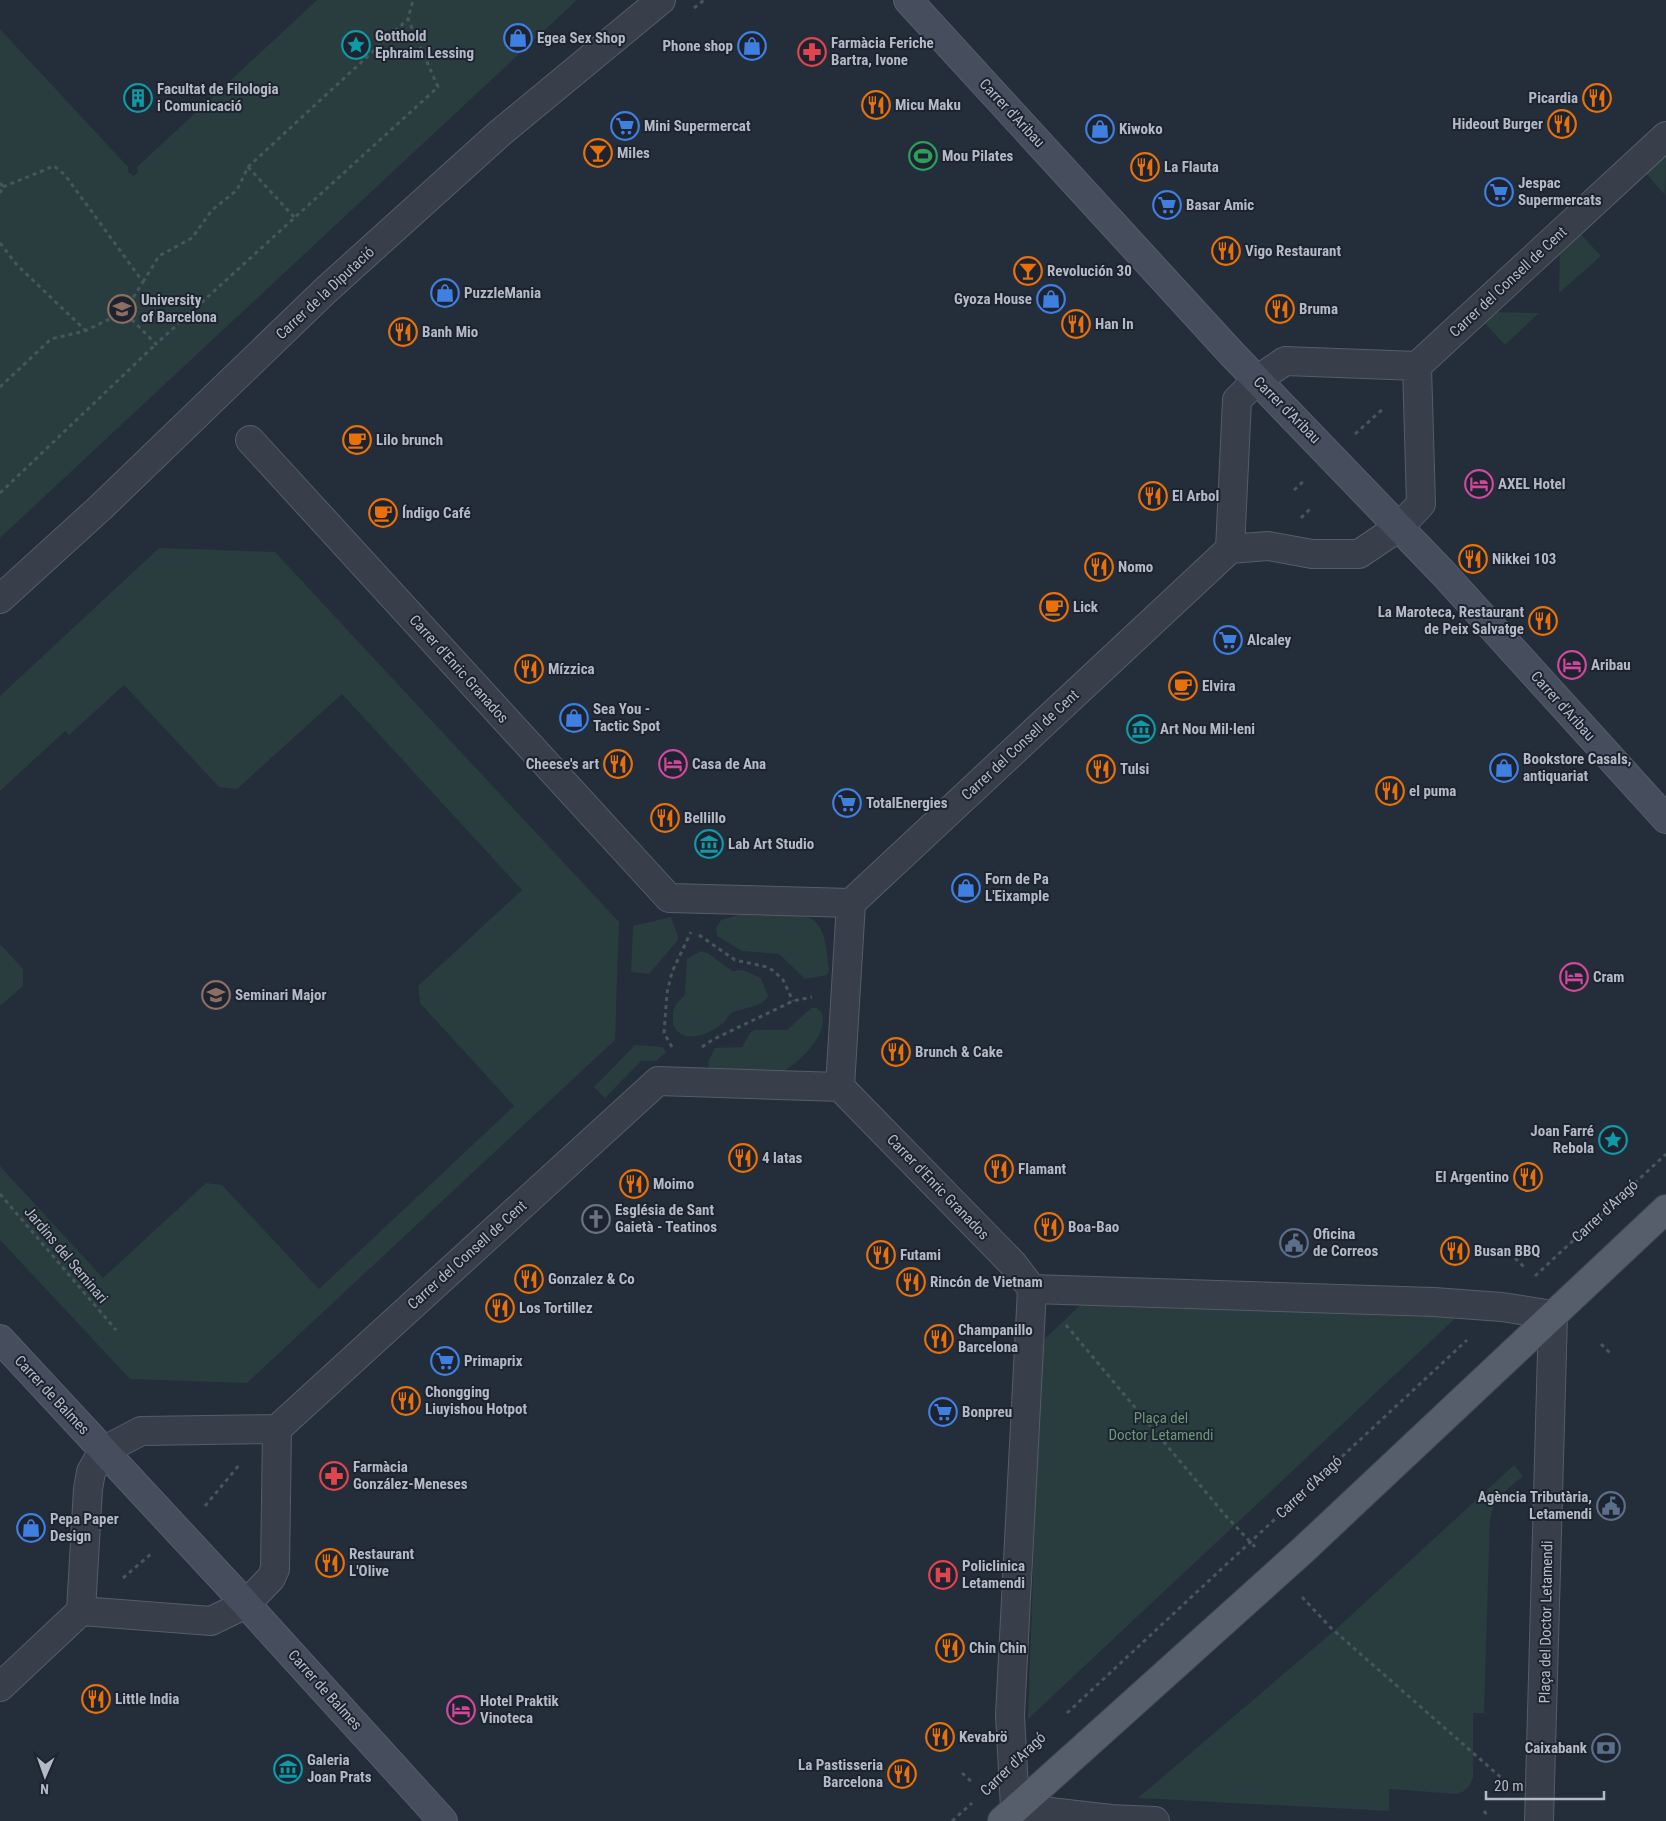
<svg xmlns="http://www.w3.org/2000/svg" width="1666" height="1821" font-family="'Roboto Condensed',sans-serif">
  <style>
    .green { fill: #293c3e }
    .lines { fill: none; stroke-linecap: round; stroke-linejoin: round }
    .street-casing { stroke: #565d69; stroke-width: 30 }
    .secondary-casing { stroke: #565d69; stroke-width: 30 }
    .primary-casing { stroke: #414854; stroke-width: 30 }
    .path { stroke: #46575b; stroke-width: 3; stroke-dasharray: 4 4; stroke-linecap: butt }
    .street { stroke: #383f4b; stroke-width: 28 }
    .secondary { stroke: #464e5e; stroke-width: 28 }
    .primary { stroke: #565e6b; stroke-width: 28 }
    .labels { text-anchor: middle; stroke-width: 4; stroke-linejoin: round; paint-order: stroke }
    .poi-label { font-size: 15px; font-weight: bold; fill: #b3bac6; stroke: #1d2430; text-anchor: start }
    .street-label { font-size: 15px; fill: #b3bac6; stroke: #1d2430 }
    .park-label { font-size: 15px; fill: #6c9678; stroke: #1d2430 }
  </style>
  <rect width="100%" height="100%" fill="#242d3a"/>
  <path class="green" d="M317,0H577L0,538V29L128,167V172L134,176L138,172L137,167Z
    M1658,155L1666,156L1665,195L1644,171Z
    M1578,231L1601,256L1559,293L1560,247Z
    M1491,312L1539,313L1505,345L1482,320Z
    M159,548L275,552L619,922L615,1040L247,1383L130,1379L0,1240V1166L103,1278L206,1183L222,1185L319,1289L514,1106L420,1003L418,986L522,890L342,694L237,789L219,787L124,685L69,735L65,731L0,791V696Z
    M753,911C775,912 812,906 822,932C827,944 827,958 829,970L827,975L805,979L779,954L742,951L717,936L716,928L721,920Z
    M671,917L678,936V940L649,974L631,972L633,926Z
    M0,944L23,969V986L0,1006Z
    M701,951L709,954L732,971L743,970L761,978L768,996C763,1007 744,1008 733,1012C727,1015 728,1019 723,1023C712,1033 689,1043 677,1031L673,1025V1012L676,1004L685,995L687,959Z
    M811,1008H817L822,1013C829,1035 799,1063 781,1073L709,1068L708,1062L715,1048L742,1047L750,1033L754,1030H787Z
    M635,1045L663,1047L666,1052L656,1061H641L605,1098L594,1087Z
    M1085,1301L1461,1313L1028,1719L1041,1342Z
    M1514,1465L1523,1476C1508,1489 1493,1499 1490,1520L1484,1713H1473V1777C1470,1787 1466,1792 1456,1794L1389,1789V1811L1138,1798L1335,1630Z"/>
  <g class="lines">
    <defs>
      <path id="street" d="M250,440L669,898L851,903
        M1230,549L1237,400L1257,380L1285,361L1417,366L1666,136
        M0,599L100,508L326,290L500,133L661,0
        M840,1087L851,903L1230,549L1268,546L1312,554H1359L1399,527L1421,504L1417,366
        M840,1087L1013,1264L1032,1289
        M1032,1289L1434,1302L1502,1307L1553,1315L1539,1821
        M1032,1289L1010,1715L1015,1808L1111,1819L1155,1821
        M81,1611L211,1621L246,1604L271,1578L275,1569L277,1429
        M0,1687L81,1611L88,1489L91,1472L103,1451L141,1431L277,1429L658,1081L840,1087"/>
      <path id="secondary" d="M908,0L1233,355L1443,573L1666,819
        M0,1339L246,1604L443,1821"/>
      <path id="primary" d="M1002,1821L1301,1552L1666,1209"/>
    </defs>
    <use href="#street" class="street-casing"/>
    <use href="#secondary" class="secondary-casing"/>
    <use href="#primary" class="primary-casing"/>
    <path class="path" d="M694,8L704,0
      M248,167L295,218
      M0,183L3,187L0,193
      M3,187L54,166L65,175L143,282L124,312L156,344L438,87L408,19L413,0
      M0,243L17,265L85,330
      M143,282L159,256L192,238L212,210L237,190L248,167L408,19
      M0,387L51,339L85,331L124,312
      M1355,434L1384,408
      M1294,490L1305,480
      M0,493L156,344
      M1301,518L1311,508
      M699,935L735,960L767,967L774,971L783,980L793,1001
      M672,1047L664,1033L667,993L672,972L691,932
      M702,1047L712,1040L793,1001L812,997
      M0,1194L116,1330
      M1515,1258L1524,1267
      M1535,1276L1666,1154
      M1066,1325L1225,1515L1255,1547
      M1601,1344L1612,1355
      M205,1506L240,1464
      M123,1578L152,1553
      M1302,1597L1331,1628L1505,1781
      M1067,1713L1467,1340
      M962,1773L973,1783
      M1484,1811L1487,1815
      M952,1821L972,1803"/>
    <use href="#street" class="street"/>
    <use href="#secondary" class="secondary"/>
    <use href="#primary" class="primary"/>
  </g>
  <defs>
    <symbol id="shop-ring" viewBox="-11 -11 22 22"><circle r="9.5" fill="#1d2430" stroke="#3f7fe0" stroke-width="1.5"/><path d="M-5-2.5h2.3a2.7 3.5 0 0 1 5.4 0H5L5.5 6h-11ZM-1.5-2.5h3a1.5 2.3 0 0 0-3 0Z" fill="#3f7fe0"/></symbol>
    <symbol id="sight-ring" viewBox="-11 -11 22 22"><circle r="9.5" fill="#1d2430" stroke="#0f9aa8" stroke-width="1.5"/><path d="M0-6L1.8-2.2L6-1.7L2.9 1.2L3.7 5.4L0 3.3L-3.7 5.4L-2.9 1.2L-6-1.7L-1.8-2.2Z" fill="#0f9aa8"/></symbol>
    <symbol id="pharmacy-ring" viewBox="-11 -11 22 22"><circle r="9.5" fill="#1d2430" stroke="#e0444e" stroke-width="1.5"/><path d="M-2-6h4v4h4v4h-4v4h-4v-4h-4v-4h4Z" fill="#e0444e"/></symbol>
    <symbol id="building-ring" viewBox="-11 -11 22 22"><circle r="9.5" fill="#1d2430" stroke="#0f9aa8" stroke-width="1.5"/><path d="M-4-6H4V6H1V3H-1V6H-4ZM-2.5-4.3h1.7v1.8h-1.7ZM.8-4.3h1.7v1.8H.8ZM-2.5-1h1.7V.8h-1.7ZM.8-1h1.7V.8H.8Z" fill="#0f9aa8"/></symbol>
    <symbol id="restaurant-ring" viewBox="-11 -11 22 22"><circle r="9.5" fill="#1d2430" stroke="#e8710a" stroke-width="1.5"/><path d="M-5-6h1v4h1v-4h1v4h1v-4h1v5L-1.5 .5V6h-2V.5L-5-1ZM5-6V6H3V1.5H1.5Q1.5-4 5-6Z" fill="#e8710a"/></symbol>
    <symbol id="supermarket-ring" viewBox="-11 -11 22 22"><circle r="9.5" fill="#1d2430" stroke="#3f7fe0" stroke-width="1.5"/><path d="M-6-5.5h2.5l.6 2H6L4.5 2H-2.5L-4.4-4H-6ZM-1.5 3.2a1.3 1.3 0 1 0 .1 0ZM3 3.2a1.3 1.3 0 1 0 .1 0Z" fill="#3f7fe0"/></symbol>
    <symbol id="bar-ring" viewBox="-11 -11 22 22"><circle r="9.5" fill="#1d2430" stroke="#e8710a" stroke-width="1.5"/><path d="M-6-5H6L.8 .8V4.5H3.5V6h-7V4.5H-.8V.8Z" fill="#e8710a"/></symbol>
    <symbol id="stadium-ring" viewBox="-11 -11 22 22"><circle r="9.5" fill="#1d2430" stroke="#2e9e5b" stroke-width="1.5"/><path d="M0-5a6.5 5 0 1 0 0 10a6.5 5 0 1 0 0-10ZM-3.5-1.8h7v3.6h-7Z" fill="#2e9e5b"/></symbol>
    <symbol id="university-ring" viewBox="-11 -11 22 22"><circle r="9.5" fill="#1d2430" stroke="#8d6e63" stroke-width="1.5"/><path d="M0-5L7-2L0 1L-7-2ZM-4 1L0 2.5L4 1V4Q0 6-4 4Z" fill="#8d6e63"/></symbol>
    <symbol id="cafe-ring" viewBox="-11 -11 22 22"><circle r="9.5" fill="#1d2430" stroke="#e8710a" stroke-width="1.5"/><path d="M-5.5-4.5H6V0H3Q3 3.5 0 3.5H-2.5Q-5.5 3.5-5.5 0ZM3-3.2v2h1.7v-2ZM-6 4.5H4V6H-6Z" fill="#e8710a"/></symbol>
    <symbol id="hotel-ring" viewBox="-11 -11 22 22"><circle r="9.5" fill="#1d2430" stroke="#d1479c" stroke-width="1.5"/><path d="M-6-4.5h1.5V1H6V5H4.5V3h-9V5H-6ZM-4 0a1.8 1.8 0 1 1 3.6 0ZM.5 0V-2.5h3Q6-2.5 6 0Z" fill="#d1479c"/></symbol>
    <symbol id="museum-ring" viewBox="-11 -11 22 22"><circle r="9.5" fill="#1d2430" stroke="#0f9aa8" stroke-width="1.5"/><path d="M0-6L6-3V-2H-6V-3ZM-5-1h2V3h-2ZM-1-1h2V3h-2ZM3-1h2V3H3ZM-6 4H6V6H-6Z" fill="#0f9aa8"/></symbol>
    <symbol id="church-ring" viewBox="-11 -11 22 22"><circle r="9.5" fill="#1d2430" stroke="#6b7280" stroke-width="1.5"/><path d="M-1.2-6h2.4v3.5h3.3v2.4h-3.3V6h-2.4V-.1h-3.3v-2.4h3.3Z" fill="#6b7280"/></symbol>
    <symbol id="civic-ring" viewBox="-11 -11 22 22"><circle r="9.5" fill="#1d2430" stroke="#5c6f8a" stroke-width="1.5"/><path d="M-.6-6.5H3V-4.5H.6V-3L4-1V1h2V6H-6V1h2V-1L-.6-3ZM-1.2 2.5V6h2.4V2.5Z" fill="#5c6f8a"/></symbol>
    <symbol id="hospital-ring" viewBox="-11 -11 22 22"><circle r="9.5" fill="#1d2430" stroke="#e0444e" stroke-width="1.5"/><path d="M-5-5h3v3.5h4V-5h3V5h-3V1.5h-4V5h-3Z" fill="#e0444e"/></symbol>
    <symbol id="bank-ring" viewBox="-11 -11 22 22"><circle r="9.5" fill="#1d2430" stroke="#5c6f8a" stroke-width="1.5"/><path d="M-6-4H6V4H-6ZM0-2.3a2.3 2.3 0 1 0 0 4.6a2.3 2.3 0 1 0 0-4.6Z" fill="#5c6f8a"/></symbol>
  </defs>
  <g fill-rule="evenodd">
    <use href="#shop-ring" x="502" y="22" width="32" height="32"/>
    <use href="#sight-ring" x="340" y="29" width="32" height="32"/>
    <use href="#shop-ring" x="736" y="30" width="32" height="32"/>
    <use href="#pharmacy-ring" x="796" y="36" width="32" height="32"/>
    <use href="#building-ring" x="122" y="82" width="32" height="32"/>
    <use href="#restaurant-ring" x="1581" y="82" width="32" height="32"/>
    <use href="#restaurant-ring" x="860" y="89" width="32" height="32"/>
    <use href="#restaurant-ring" x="1546" y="108" width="32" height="32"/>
    <use href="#supermarket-ring" x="609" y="110" width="32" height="32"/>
    <use href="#shop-ring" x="1084" y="113" width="32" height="32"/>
    <use href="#bar-ring" x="582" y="137" width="32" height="32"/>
    <use href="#stadium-ring" x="907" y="140" width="32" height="32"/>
    <use href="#restaurant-ring" x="1129" y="151" width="32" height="32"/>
    <use href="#supermarket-ring" x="1483" y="176" width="32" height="32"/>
    <use href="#supermarket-ring" x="1151" y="189" width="32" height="32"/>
    <use href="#restaurant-ring" x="1210" y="235" width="32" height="32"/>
    <use href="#bar-ring" x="1012" y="255" width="32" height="32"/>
    <use href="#shop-ring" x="429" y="277" width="32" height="32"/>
    <use href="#shop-ring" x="1035" y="283" width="32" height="32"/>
    <use href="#university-ring" x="106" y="293" width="32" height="32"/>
    <use href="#restaurant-ring" x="1264" y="293" width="32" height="32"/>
    <use href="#restaurant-ring" x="1060" y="308" width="32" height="32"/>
    <use href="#restaurant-ring" x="387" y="316" width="32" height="32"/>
    <use href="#cafe-ring" x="341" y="424" width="32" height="32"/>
    <use href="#hotel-ring" x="1463" y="468" width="32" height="32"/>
    <use href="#restaurant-ring" x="1137" y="480" width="32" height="32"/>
    <use href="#cafe-ring" x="367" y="497" width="32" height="32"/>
    <use href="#restaurant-ring" x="1457" y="543" width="32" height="32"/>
    <use href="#restaurant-ring" x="1083" y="551" width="32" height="32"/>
    <use href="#cafe-ring" x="1038" y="591" width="32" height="32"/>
    <use href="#restaurant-ring" x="1527" y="605" width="32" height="32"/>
    <use href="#supermarket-ring" x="1212" y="624" width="32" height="32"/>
    <use href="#hotel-ring" x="1556" y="649" width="32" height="32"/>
    <use href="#restaurant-ring" x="513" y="653" width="32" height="32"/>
    <use href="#cafe-ring" x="1167" y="670" width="32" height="32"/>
    <use href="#shop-ring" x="558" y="702" width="32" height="32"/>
    <use href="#museum-ring" x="1125" y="713" width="32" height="32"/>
    <use href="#restaurant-ring" x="602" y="748" width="32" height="32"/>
    <use href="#hotel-ring" x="657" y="748" width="32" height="32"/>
    <use href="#shop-ring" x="1488" y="752" width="32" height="32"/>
    <use href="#restaurant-ring" x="1085" y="753" width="32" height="32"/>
    <use href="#restaurant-ring" x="1374" y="775" width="32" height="32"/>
    <use href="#supermarket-ring" x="831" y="787" width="32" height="32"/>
    <use href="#restaurant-ring" x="649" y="802" width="32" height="32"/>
    <use href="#museum-ring" x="693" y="828" width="32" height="32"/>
    <use href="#shop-ring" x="950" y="872" width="32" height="32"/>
    <use href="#hotel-ring" x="1558" y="961" width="32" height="32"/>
    <use href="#university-ring" x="200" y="979" width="32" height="32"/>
    <use href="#restaurant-ring" x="880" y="1036" width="32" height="32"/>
    <use href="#sight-ring" x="1597" y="1124" width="32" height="32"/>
    <use href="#restaurant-ring" x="727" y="1142" width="32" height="32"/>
    <use href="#restaurant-ring" x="983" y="1153" width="32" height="32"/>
    <use href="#restaurant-ring" x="1512" y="1161" width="32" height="32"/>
    <use href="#restaurant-ring" x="618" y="1168" width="32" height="32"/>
    <use href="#church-ring" x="580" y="1203" width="32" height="32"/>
    <use href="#restaurant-ring" x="1033" y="1211" width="32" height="32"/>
    <use href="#civic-ring" x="1278" y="1227" width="32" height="32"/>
    <use href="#restaurant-ring" x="1439" y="1235" width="32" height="32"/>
    <use href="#restaurant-ring" x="865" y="1239" width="32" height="32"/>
    <use href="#restaurant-ring" x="513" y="1263" width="32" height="32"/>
    <use href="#restaurant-ring" x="895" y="1266" width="32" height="32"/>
    <use href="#restaurant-ring" x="484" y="1292" width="32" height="32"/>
    <use href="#restaurant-ring" x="923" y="1323" width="32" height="32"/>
    <use href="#supermarket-ring" x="429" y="1345" width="32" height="32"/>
    <use href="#restaurant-ring" x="390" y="1385" width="32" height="32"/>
    <use href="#supermarket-ring" x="927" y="1396" width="32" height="32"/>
    <use href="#pharmacy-ring" x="318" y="1460" width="32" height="32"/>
    <use href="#civic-ring" x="1595" y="1490" width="32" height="32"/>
    <use href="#shop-ring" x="15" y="1512" width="32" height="32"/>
    <use href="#restaurant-ring" x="314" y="1547" width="32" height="32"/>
    <use href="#hospital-ring" x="927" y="1559" width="32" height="32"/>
    <use href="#restaurant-ring" x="934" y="1632" width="32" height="32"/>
    <use href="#restaurant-ring" x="80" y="1683" width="32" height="32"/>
    <use href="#hotel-ring" x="445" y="1694" width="32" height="32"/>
    <use href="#restaurant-ring" x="924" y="1721" width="32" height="32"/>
    <use href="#bank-ring" x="1590" y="1732" width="32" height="32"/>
    <use href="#museum-ring" x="272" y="1753" width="32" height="32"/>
    <use href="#restaurant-ring" x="886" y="1758" width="32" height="32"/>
  </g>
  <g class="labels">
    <g class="poi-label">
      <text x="375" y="41">Gotthold<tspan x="375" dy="17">Ephraim Lessing</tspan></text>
      <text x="537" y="43">Egea Sex Shop</text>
      <text x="831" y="48">Farmàcia Feriche<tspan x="831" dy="17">Bartra, Ivone</tspan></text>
      <text x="733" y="51" text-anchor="end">Phone shop</text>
      <text x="157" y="94">Facultat de Filologia<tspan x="157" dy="17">i Comunicació</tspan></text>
      <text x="1578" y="103" text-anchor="end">Picardia</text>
      <text x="895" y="110">Micu Maku</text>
      <text x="1543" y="129" text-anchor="end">Hideout Burger</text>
      <text x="644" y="131">Mini Supermercat</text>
      <text x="1119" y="134">Kiwoko</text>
      <text x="617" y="158">Miles</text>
      <text x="942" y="161">Mou Pilates</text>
      <text x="1164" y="172">La Flauta</text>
      <text x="1518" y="188">Jespac<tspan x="1518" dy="17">Supermercats</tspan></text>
      <text x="1186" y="210">Basar Amic</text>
      <text x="1245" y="256">Vigo Restaurant</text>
      <text x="1047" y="276">Revolución 30</text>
      <text x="464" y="298">PuzzleMania</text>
      <text x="1032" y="304" text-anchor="end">Gyoza House</text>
      <text x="141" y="305">University<tspan x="141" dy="17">of Barcelona</tspan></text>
      <text x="1299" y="314">Bruma</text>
      <text x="1095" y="329">Han In</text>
      <text x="422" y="337">Banh Mio</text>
      <text x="376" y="445">Lilo brunch</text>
      <text x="1498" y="489">AXEL Hotel</text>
      <text x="1172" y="501">El Arbol</text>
      <text x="402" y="518">Índigo Café</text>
      <text x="1492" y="564">Nikkei 103</text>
      <text x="1118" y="572">Nomo</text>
      <text x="1073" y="612">Lick</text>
      <text x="1524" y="617" text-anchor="end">La Maroteca, Restaurant<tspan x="1524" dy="17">de Peix Salvatge</tspan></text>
      <text x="1247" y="645">Alcaley</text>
      <text x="1591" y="670">Aribau</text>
      <text x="548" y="674">Mízzica</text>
      <text x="1202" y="691">Elvira</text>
      <text x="593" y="714">Sea You -<tspan x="593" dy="17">Tactic Spot</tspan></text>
      <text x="1160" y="734">Art Nou Mil·leni</text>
      <text x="1523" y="764">Bookstore Casals,<tspan x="1523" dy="17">antiquariat</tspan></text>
      <text x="599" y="769" text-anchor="end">Cheese's art</text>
      <text x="692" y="769">Casa de Ana</text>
      <text x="1120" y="774">Tulsi</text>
      <text x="1409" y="796">el puma</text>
      <text x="866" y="808">TotalEnergies</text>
      <text x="684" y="823">Bellillo</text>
      <text x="728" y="849">Lab Art Studio</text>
      <text x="985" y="884">Forn de Pa<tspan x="985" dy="17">L'Eixample</tspan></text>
      <text x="1593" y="982">Cram</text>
      <text x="235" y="1000">Seminari Major</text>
      <text x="915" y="1057">Brunch &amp; Cake</text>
      <text x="1594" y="1136" text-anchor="end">Joan Farré<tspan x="1594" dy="17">Rebola</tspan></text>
      <text x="762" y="1163">4 latas</text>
      <text x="1018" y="1174">Flamant</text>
      <text x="1509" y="1182" text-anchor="end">El Argentino</text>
      <text x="653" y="1189">Moimo</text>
      <text x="615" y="1215">Església de Sant<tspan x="615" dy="17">Gaietà - Teatinos</tspan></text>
      <text x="1068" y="1232">Boa-Bao</text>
      <text x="1313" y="1239">Oficina<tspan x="1313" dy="17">de Correos</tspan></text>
      <text x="1474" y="1256">Busan BBQ</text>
      <text x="900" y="1260">Futami</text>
      <text x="548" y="1284">Gonzalez &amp; Co</text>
      <text x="930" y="1287">Rincón de Vietnam</text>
      <text x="519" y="1313">Los Tortillez</text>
      <text x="958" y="1335">Champanillo<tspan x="958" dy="17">Barcelona</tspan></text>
      <text x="464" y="1366">Primaprix</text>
      <text x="425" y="1397">Chongging<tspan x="425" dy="17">Liuyishou Hotpot</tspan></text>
      <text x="962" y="1417">Bonpreu</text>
      <text x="353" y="1472">Farmàcia<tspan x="353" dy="17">González-Meneses</tspan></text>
      <text x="1592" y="1502" text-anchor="end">Agència Tributària,<tspan x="1592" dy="17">Letamendi</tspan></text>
      <text x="50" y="1524">Pepa Paper<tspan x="50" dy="17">Design</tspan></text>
      <text x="349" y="1559">Restaurant<tspan x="349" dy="17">L'Olive</tspan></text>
      <text x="962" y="1571">Policlinica<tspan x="962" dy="17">Letamendi</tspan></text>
      <text x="969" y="1653">Chin Chin</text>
      <text x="115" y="1704">Little India</text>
      <text x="480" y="1706">Hotel Praktik<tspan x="480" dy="17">Vinoteca</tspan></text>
      <text x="959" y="1742">Kevabrö</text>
      <text x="1587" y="1753" text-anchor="end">Caixabank</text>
      <text x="307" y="1765">Galeria<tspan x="307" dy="17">Joan Prats</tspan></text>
      <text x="883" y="1770" text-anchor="end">La Pastisseria<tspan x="883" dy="17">Barcelona</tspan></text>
    </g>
    <g class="street-label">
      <text transform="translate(1012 113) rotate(47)" y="5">Carrer d'Aribau</text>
      <text transform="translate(1508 282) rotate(-43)" y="5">Carrer del Consell de Cent</text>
      <text transform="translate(325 293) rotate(-43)" y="5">Carrer de la Diputació</text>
      <text transform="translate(1287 410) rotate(45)" y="5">Carrer d'Aribau</text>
      <text transform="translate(459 669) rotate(48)" y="5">Carrer d'Enric Granados</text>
      <text transform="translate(1563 706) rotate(48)" y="5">Carrer d'Aribau</text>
      <text transform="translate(1020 745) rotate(-43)" y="5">Carrer del Consell de Cent</text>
      <text transform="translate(938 1187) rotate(46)" y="5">Carrer d'Enric Granados</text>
      <text transform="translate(1605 1211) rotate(-43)" y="5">Carrer d'Aragó</text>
      <text transform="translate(66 1255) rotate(50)" y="5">Jardins del Seminari</text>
      <text transform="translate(467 1255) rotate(-42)" y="5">Carrer del Consell de Cent</text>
      <text transform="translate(52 1395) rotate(47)" y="5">Carrer de Balmes</text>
      <text transform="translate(1309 1487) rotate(-43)" y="5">Carrer d'Aragó</text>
      <text transform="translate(1546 1622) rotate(-89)" y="5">Plaça del Doctor Letamendi</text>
      <text transform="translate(325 1690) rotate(48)" y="5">Carrer de Balmes</text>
      <text transform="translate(1013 1764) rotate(-44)" y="5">Carrer d'Aragó</text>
    </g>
    <g class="park-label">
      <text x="1161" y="1423">Plaça del<tspan x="1161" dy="17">Doctor Letamendi</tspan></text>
    </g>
  </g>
  <g transform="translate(45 1776) rotate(182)" stroke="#1d2430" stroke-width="4" paint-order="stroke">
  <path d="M0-4L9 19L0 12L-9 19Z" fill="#b3bac6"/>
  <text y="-8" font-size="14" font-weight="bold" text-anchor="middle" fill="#b3bac6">N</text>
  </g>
  <path d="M1486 1791v8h118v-8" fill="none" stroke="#b3bac6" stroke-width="2.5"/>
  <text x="1494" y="1791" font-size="15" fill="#b3bac6" stroke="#1d2430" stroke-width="4" paint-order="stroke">20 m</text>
</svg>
